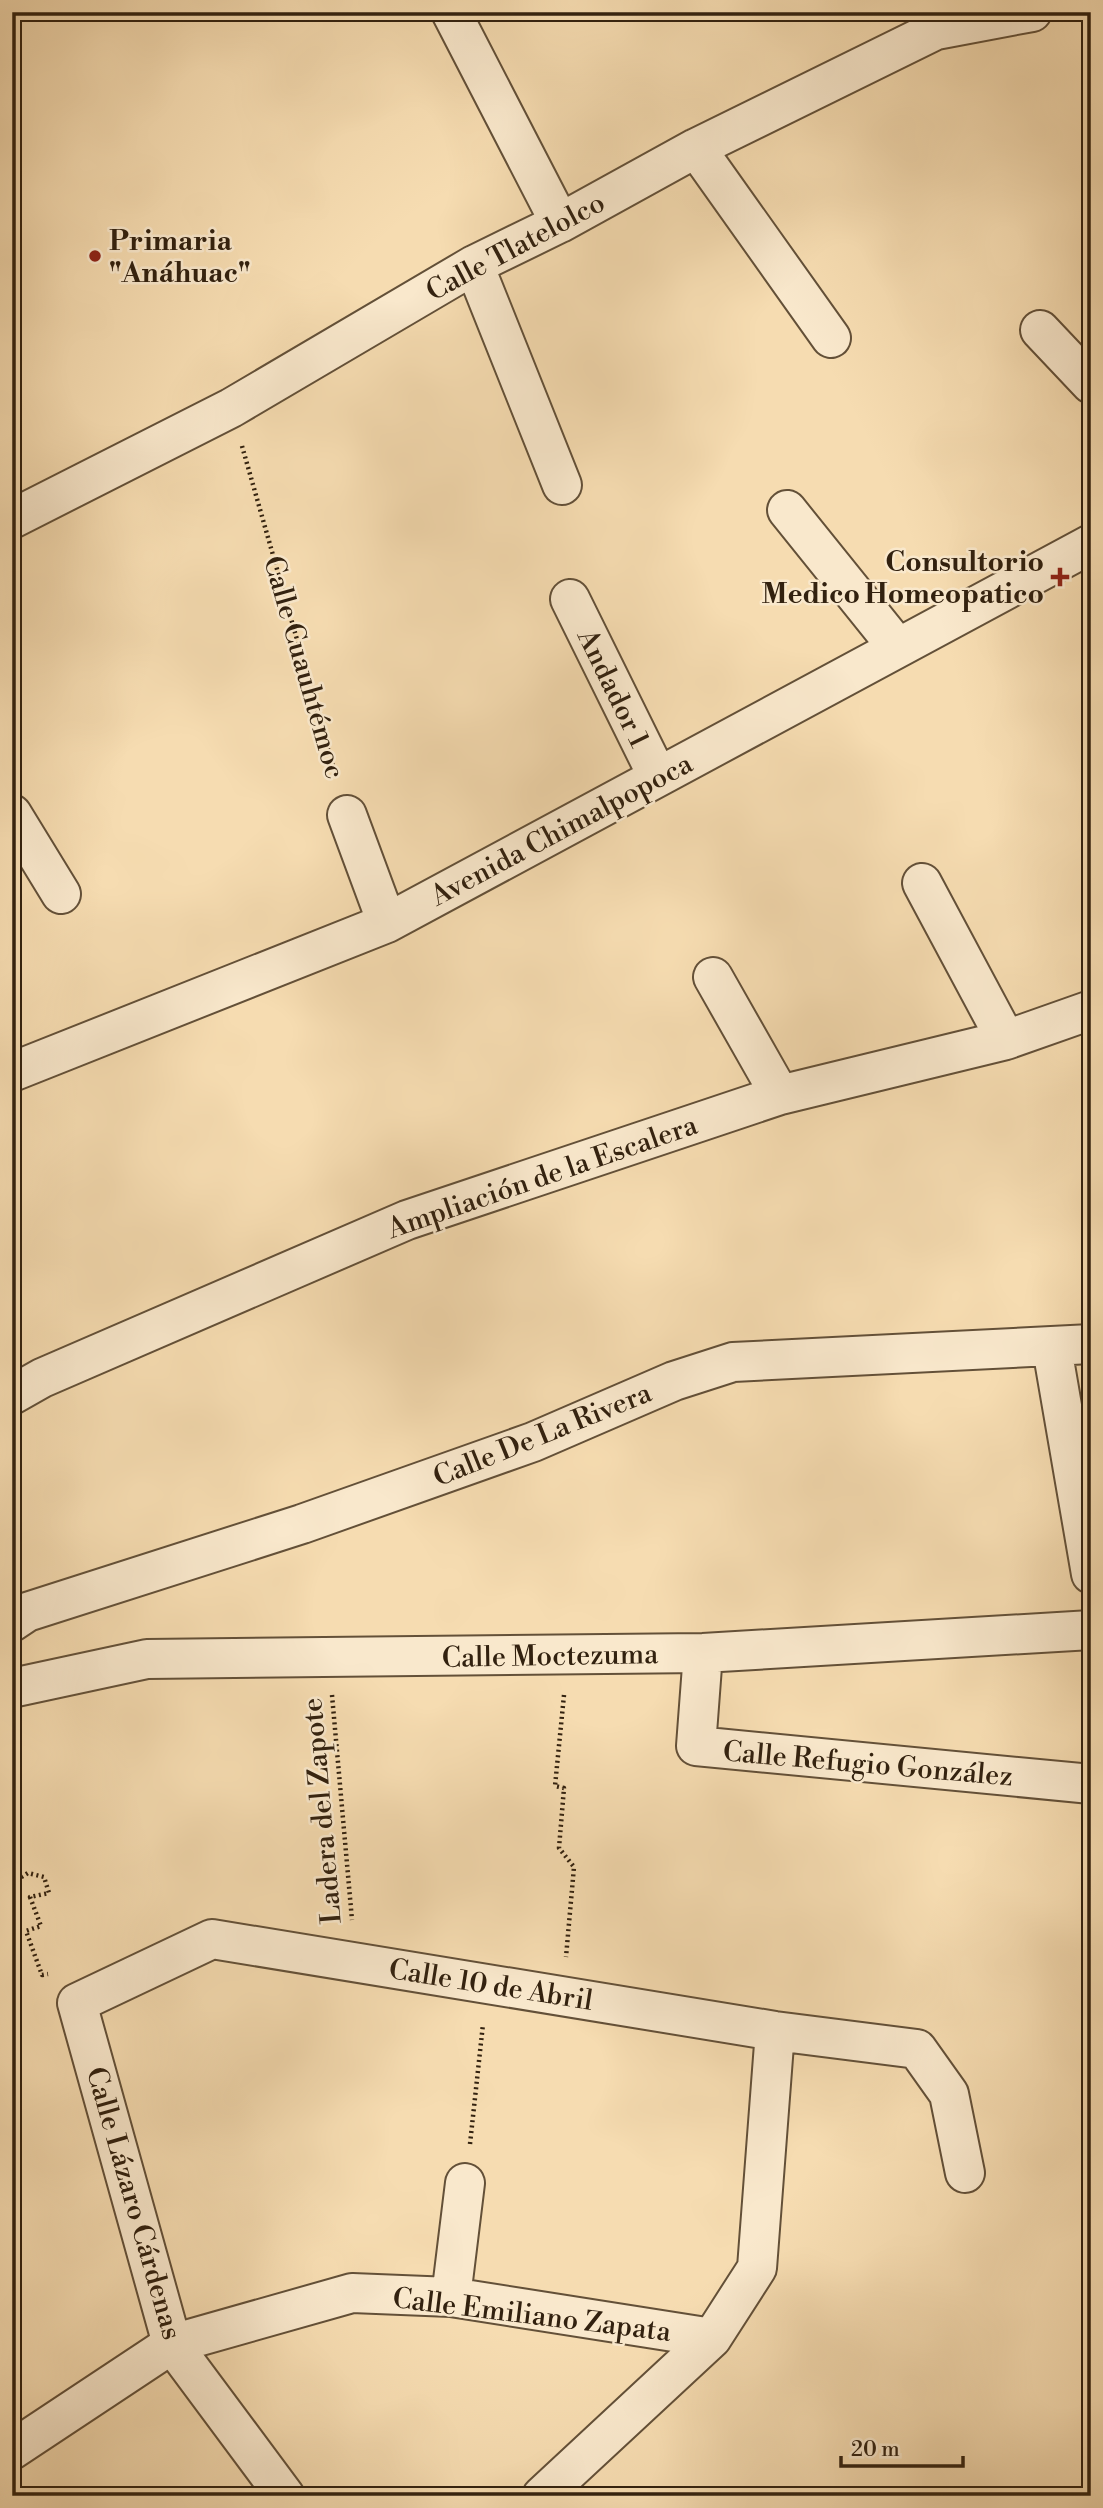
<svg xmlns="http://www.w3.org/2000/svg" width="1103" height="2508" font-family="'Libre Bodoni',serif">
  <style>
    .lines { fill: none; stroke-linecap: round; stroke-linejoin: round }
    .minor-casing { stroke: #635038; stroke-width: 42 }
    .path { stroke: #32210f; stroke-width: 4.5; stroke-dasharray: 2 3.5; stroke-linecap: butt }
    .minor { stroke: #f9e8cc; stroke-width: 38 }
    .poi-dot { fill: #8f2418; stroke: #f9e8cc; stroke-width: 2.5 }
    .labels { text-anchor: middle; stroke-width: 5; stroke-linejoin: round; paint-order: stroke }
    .poi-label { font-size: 28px; font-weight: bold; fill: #32210f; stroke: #f9e8cc; text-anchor: start }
    .street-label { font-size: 28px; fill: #32210f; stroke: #f9e8cc }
  </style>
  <rect width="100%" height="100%" fill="#f6dcb1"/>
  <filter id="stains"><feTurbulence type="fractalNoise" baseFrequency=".00286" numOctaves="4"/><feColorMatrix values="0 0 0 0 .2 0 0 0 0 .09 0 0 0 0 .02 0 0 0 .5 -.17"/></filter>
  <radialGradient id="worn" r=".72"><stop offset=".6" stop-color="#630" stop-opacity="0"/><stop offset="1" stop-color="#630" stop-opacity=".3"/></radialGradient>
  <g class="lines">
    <defs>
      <path id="minor" d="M451,12L560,223
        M696,148L831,338
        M474,265L562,485
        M1040,330L1091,384
        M787,510L898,648
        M12,519L231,408L474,265L560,223L696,148L936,30L1032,12
        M570,599L658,777
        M12,814L61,894
        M347,815L387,923
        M922,883L1006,1040
        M713,977L780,1095
        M12,1072L387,923L1091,544
        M1052,1348L1091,1574
        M12,1395L42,1378L407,1220L780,1095L1006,1040L1091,1010
        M12,1622L27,1612L302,1524L533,1442L674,1381L733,1362L1091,1344
        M703,1653L696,1746L1091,1784
        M12,1688L147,1659L703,1653L1091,1630
        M451,2297L465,2183
        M12,2450L172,2344L352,2293L451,2297L712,2338
        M285,2496L172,2344L77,2003L212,1939L775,2031L917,2049L949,2094L965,2173
        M542,2496L712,2338L757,2268L775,2031"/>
    </defs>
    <use href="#minor" class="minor-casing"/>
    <path class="path" d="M242,446L336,777
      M332,1695L352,1920
      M564,1695L555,1786L564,1788L559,1848L574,1867L566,1957
      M12,1883L28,1873L44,1877L49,1893L30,1897L41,1926L26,1931L42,1975L48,1974
      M470,2144L483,2024"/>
    <use href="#minor" class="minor"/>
  </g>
  <g class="poi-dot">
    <circle cx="95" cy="256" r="7"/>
    <path d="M1056.5 566.5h7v7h7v7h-7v7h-7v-7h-7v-7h7z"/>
  </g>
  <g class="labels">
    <g class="poi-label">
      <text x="109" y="250">Primaria<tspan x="109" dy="32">"Anáhuac"</tspan></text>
      <text x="1044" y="571" text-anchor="end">Consultorio<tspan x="1044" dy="32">Medico Homeopatico</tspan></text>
    </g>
    <g class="street-label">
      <text transform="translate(515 246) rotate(-28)" y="10">Calle Tlatelolco</text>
      <text transform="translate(305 667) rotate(74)" y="10">Calle Cuauhtémoc</text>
      <text transform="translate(614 688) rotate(64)" y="10">Andador 1</text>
      <text transform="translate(561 829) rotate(-28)" y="10">Avenida Chimalpopoca</text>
      <text transform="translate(542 1176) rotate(-19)" y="10">Ampliación de la Escalera</text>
      <text transform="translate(542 1434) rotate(-22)" y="10">Calle De La Rivera</text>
      <text transform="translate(550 1655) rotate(-1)" y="10">Calle Moctezuma</text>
      <text transform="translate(868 1763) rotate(5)" y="10">Calle Refugio González</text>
      <text transform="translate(321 1811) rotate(-95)" y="10">Ladera del Zapote</text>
      <text transform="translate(491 1984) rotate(9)" y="10">Calle 10 de Abril</text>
      <text transform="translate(135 2203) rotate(74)" y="10">Calle Lázaro Cárdenas</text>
      <text transform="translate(532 2314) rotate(7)" y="10">Calle Emiliano Zapata</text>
    </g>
  </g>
  <rect width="1103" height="2508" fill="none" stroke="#f6dcb1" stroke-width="42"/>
  <rect x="14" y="14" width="1075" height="2480" fill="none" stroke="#32210f" stroke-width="3.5"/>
  <rect x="21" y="21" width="1061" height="2466" fill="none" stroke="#32210f" stroke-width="2"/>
  <path d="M841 2456v10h122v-10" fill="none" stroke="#32210f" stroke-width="3.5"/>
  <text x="851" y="2456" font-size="21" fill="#32210f" stroke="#f9e8cc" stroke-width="5" paint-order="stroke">20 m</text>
  <rect width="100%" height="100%" filter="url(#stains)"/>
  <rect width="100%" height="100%" fill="url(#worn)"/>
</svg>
